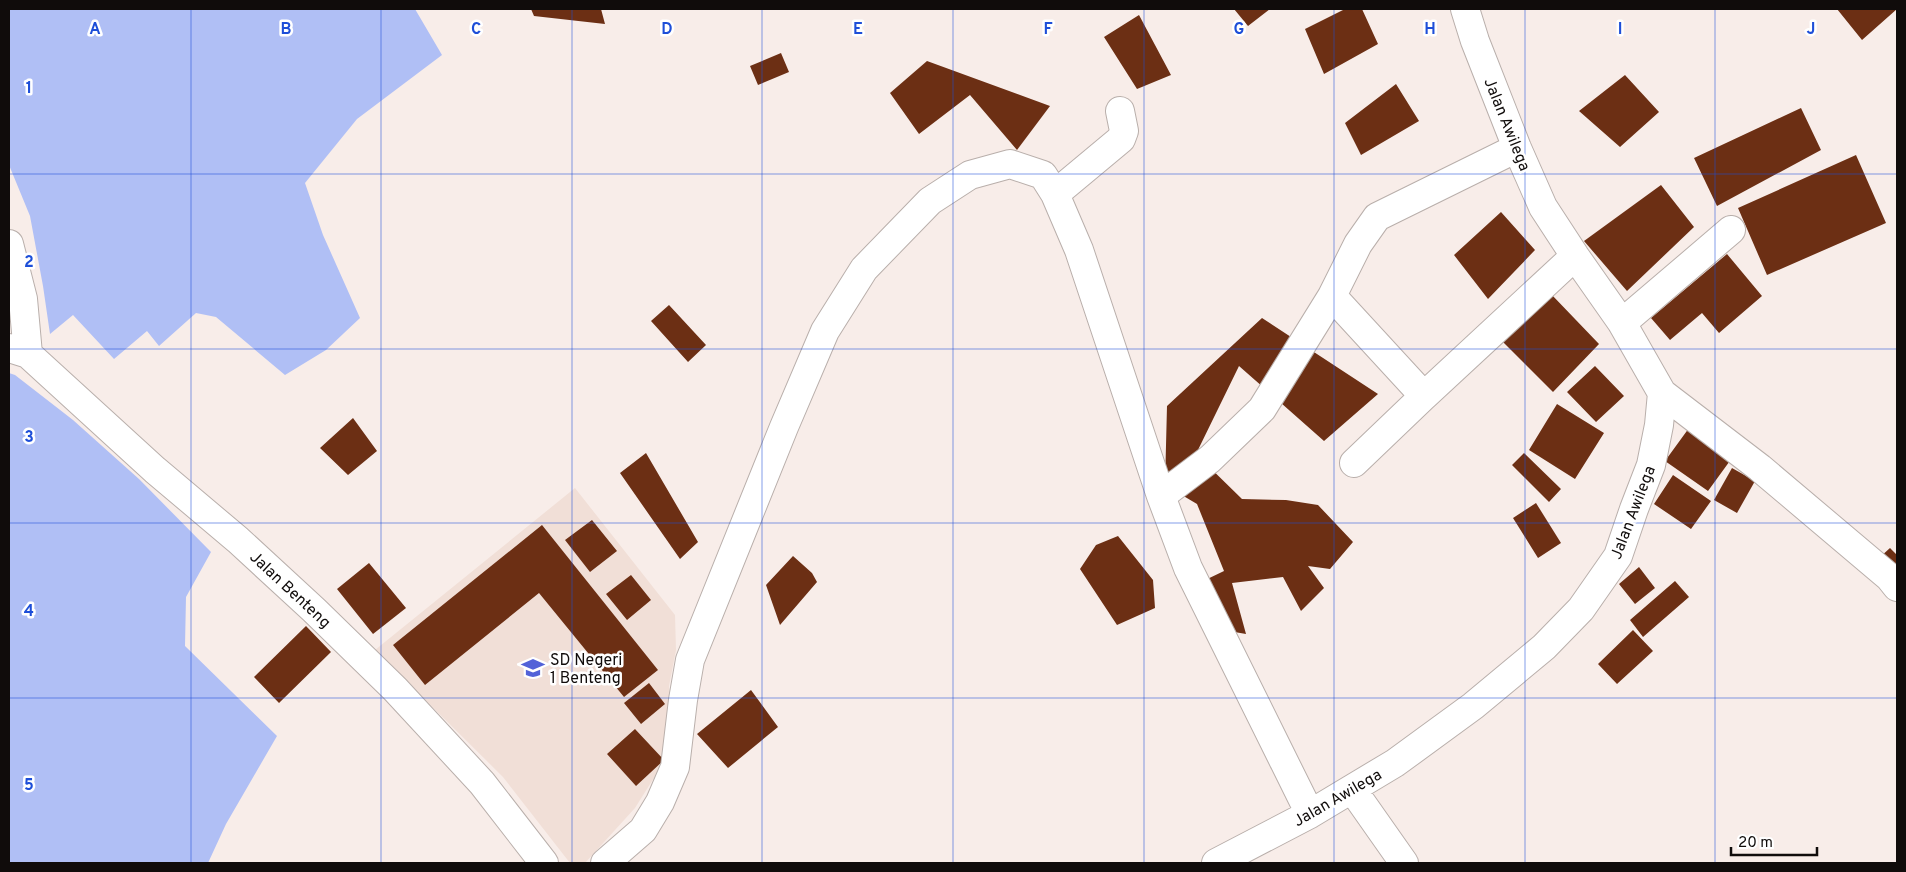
<svg xmlns="http://www.w3.org/2000/svg" width="1906" height="872" font-family="Overpass,sans-serif">
  <style>
    .built { fill: #f1dfd7 }
    .green { fill: #b0bff5 }
    .building { fill: #6c2f14 }
    .lines { fill: none; stroke-linecap: round; stroke-linejoin: round }
    .minor-casing { stroke: #b9afab; stroke-width: 30 }
    .minor { stroke: #fff; stroke-width: 28 }
    .grid { fill: none; stroke: #1d4ed8; stroke-width: 1; stroke-opacity: 0.55 }
    .labels { text-anchor: middle; stroke-width: 5; stroke-linejoin: round; paint-order: stroke }
    .street-label { font-size: 16px; fill: #100c0b; stroke: #fff }
    .poi-label { font-size: 16px; fill: #100c0b; stroke: #fff; text-anchor: start }
    .grid-label { font-size: 16px; text-anchor: middle; font-weight: bold; fill: #1d4ed8; stroke: #fff; stroke-width: 5; stroke-linejoin: round; paint-order: stroke }
  </style>
  <rect width="100%" height="100%" fill="#f8ede9"/>
  <path class="built" d="M575,488L675,615L676,650L669,686L674,746L635,808L585,863H570L503,777L375,650Z"/>
  <path class="green" d="M9,9H415L442,55L357,119L305,183L323,235L360,318L326,350L285,375L216,317L196,313L159,346L147,331L114,359L73,315L50,334L43,286L30,216L9,165Z
    M9,373L15,375L73,420L139,479L211,552L186,597L185,646L277,736L226,824L208,863H9Z"/>
  <path class="building" d="M531,9H601L605,24L534,16Z
    M1234,9H1270L1248,26Z
    M1345,9H1362L1378,44L1324,74L1305,29Z
    M1837,9H1897L1862,40Z
    M1139,15L1171,75L1137,89L1104,37Z
    M781,53L789,72L758,85L750,66Z
    M927,61L1050,106L1017,150L970,95L919,134L890,93Z
    M1625,75L1659,112L1620,147L1579,111Z
    M1396,84L1419,121L1361,155L1345,123Z
    M1801,108L1821,150L1717,206L1694,158Z
    M1856,155L1886,223L1767,275L1738,208Z
    M1661,185L1694,227L1627,291L1584,241Z
    M1501,212L1535,250L1488,299L1454,255Z
    M1727,254L1762,296L1719,333L1702,313L1670,340L1651,318Z
    M1551,294L1599,344L1553,392L1502,341Z
    M669,305L706,345L688,362L651,321Z
    M1262,318L1378,394L1324,441L1239,366L1196,454L1242,499L1286,500L1318,505L1353,542L1330,569L1308,566L1324,588L1301,611L1283,577L1232,583L1246,634L1223,630L1199,583L1224,571L1197,504L1165,485L1167,406Z
    M1595,366L1624,396L1596,422L1567,392Z
    M1557,404L1604,433L1575,479L1529,450Z
    M353,418L377,451L348,475L320,448Z
    M1689,428L1732,458L1708,491L1665,461Z
    M646,453L698,542L680,559L620,473Z
    M1524,453L1561,489L1549,502L1512,465Z
    M1732,468L1755,481L1737,513L1714,500Z
    M1673,475L1711,501L1691,529L1654,504Z
    M1536,503L1561,543L1538,558L1513,518Z
    M592,520L617,551L590,572L565,540Z
    M542,525L658,670L624,697L539,593L425,685L393,645Z
    M1118,536L1153,580L1155,608L1117,625L1080,569L1096,545Z
    M1890,548L1897,555V577L1879,558Z
    M793,556L812,573L817,582L780,625L766,585Z
    M369,563L406,608L373,634L337,589Z
    M1639,567L1655,588L1635,604L1619,584Z
    M631,575L651,600L627,620L606,594Z
    M1675,581L1689,597L1643,637L1630,620Z
    M306,626L331,652L279,703L254,677Z
    M1633,630L1653,651L1617,684L1598,664Z
    M649,683L665,704L641,724L624,703Z
    M751,690L778,727L728,768L697,734Z
    M635,729L664,760L636,786L607,754Z"/>
  <g class="lines">
    <defs>
      <path id="minor" d="M1055,194L1121,139L1124,131L1120,111
        M9,244L23,299L28,354
        M1332,296L1424,396L1575,256
        M1622,323L1731,230
        M9,348L28,354L155,470L238,540L314,610L395,689L482,783L544,863
        M1662,393L1760,468L1889,577L1897,587
        M1354,463L1424,396
        M1352,789L1404,863
        M1310,814L1188,568L1161,496L1210,459L1262,409L1332,296L1358,244L1377,217L1517,148
        M605,863L643,830L660,802L675,767L683,700L690,660L784,427L825,331L864,269L930,201L970,175L1010,164L1043,175L1055,194L1079,250L1161,496
        M1216,863L1310,814L1395,763L1473,706L1544,647L1581,609L1618,556L1634,509L1651,465L1659,425L1662,393L1622,323L1575,256L1543,207L1517,148L1475,41L1465,9"/>
    </defs>
    <use href="#minor" class="minor-casing"/>
    <use href="#minor" class="minor"/>
  </g>
  <path class="grid" d="M191,9V863M381,9V863M572,9V863M762,9V863M953,9V863M1144,9V863M1334,9V863M1525,9V863M1715,9V863M9,174H1897M9,349H1897M9,523H1897M9,698H1897"/>
  <defs>
    <symbol id="school-bare" viewBox="-9 -9 18 18"><path d="M0-5L7-2L0 1L-7-2ZM-4 1L0 2.5L4 1V4Q0 6-4 4Z" fill="#5262d8" stroke="#fff" stroke-width="2.5" paint-order="stroke"/></symbol>
  </defs>
  <g fill-rule="evenodd">
    <use href="#school-bare" x="517" y="652" width="32" height="32"/>
  </g>
  <g class="labels">
    <g class="street-label">
      <text transform="translate(1508 124) rotate(68)" y="6">Jalan Awilega</text>
      <text transform="translate(1632 512) rotate(-69)" y="6">Jalan Awilega</text>
      <text transform="translate(291 589) rotate(43)" y="6">Jalan Benteng</text>
      <text transform="translate(1337 797) rotate(-30)" y="6">Jalan Awilega</text>
    </g>
    <g class="poi-label">
      <text x="550" y="665">SD Negeri<tspan x="550" dy="18">1 Benteng</tspan></text>
    </g>
  </g>
  <g class="grid-label">
    <text x="95" y="34">A</text>
    <text x="286" y="34">B</text>
    <text x="476" y="34">C</text>
    <text x="667" y="34">D</text>
    <text x="858" y="34">E</text>
    <text x="1048" y="34">F</text>
    <text x="1239" y="34">G</text>
    <text x="1430" y="34">H</text>
    <text x="1620" y="34">I</text>
    <text x="1811" y="34">J</text>
    <text x="29" y="93">1</text>
    <text x="29" y="267">2</text>
    <text x="29" y="442">3</text>
    <text x="29" y="616">4</text>
    <text x="29" y="790">5</text>
  </g>
  <rect width="1906" height="872" fill="none" stroke="#100c0b" stroke-width="20"/>
  <path d="M1731 847v8h86v-8" fill="none" stroke="#100c0b" stroke-width="2.5"/>
  <text x="1738" y="847" font-size="15" fill="#100c0b" stroke="#ffffff" stroke-width="4" paint-order="stroke">20 m</text>
</svg>
